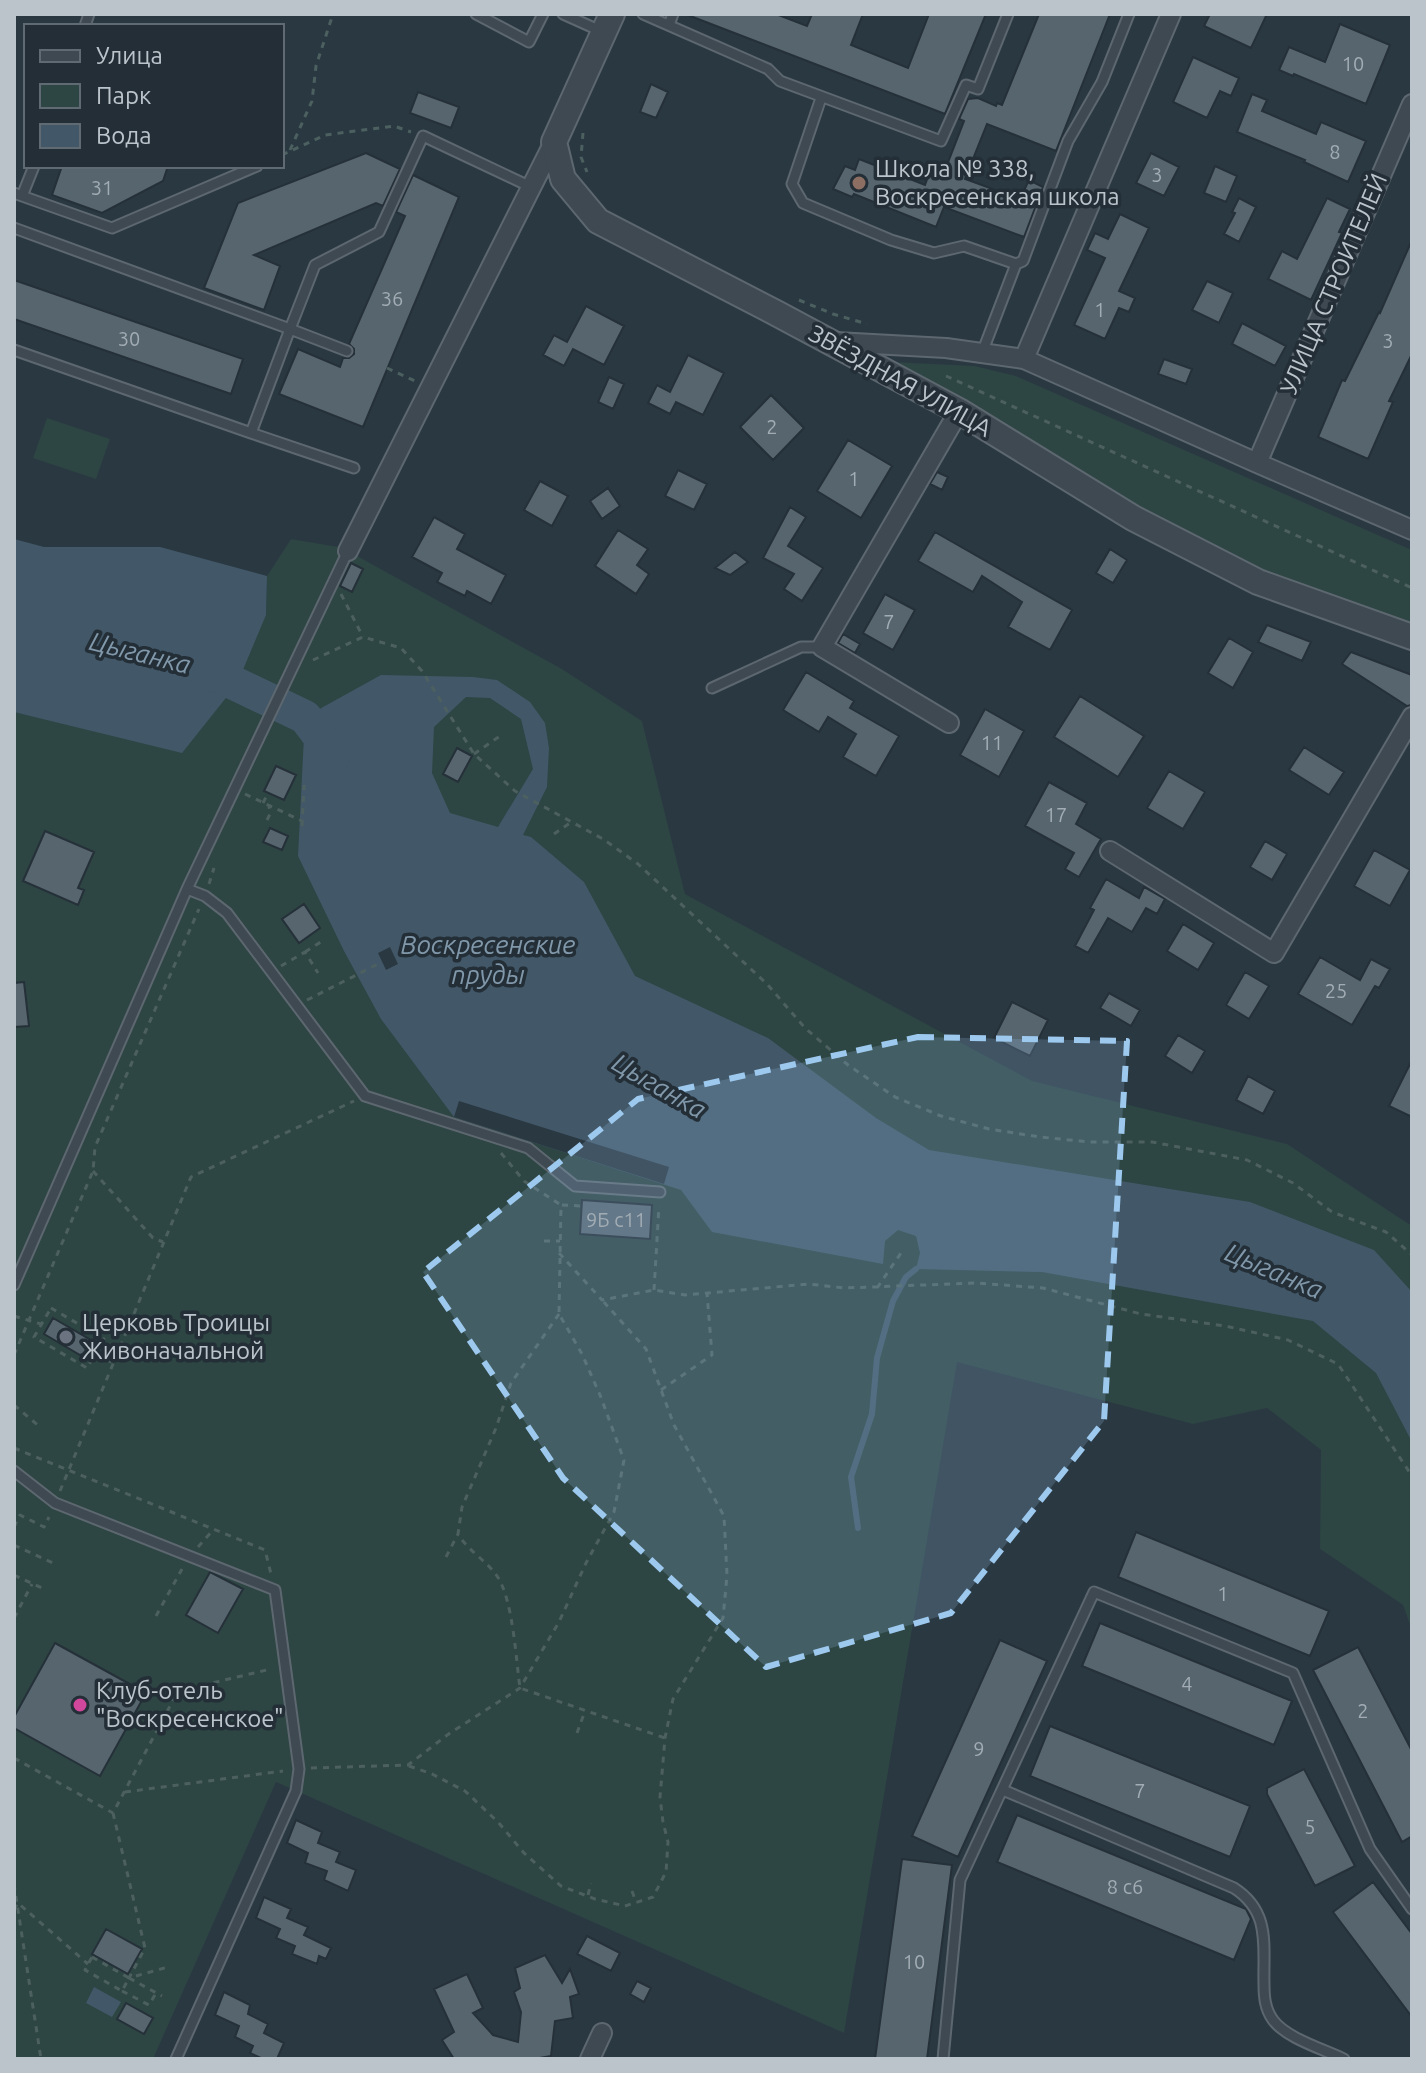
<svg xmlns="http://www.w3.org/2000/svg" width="1426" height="2073" font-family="Ubuntu,sans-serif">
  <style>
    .green { fill: #2d4543 }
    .water { fill: #425868; fill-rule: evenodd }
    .pier { fill: #2a3842 }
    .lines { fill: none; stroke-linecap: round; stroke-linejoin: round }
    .stream { stroke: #425868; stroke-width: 6 }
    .river { stroke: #425868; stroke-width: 34 }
    .building { fill: #56656e; stroke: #253039; stroke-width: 2 }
    .service-casing { stroke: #5d676f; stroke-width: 13 }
    .minor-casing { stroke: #5d676f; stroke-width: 22 }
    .tertiary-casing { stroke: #5d676f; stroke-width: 28 }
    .path { stroke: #4d6060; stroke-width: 3; stroke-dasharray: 6 6; stroke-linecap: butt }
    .service { stroke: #3e4952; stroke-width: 9 }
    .minor { stroke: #3e4952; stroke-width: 18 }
    .tertiary { stroke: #3e4952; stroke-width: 24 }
    .marked { fill: #9dc9ef; fill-opacity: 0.2; stroke: #9dc9ef; stroke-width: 6; stroke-dasharray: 16 10; stroke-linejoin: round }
    .education-dot { fill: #8d6e63; stroke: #232e37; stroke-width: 3 }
    .worship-dot { fill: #6b7280; stroke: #232e37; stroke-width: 3 }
    .hotel-dot { fill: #d1479c; stroke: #232e37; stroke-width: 3 }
    .labels { text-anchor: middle; stroke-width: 7; stroke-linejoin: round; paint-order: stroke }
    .number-label { font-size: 20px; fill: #a2acb4 }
    .poi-label { font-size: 24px; fill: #bcc4cb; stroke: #232e37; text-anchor: start }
    .street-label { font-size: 24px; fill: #bcc4cb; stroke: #232e37 }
    .water-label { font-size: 26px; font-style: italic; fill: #8098aa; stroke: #232e37 }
  </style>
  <rect width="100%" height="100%" fill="#2a3842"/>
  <path class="green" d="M892,362L975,366L1016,376L1412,550V632L1202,548Z
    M47,418L110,439L96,479L33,458Z
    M291,539L339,547L348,551L562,669L642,721L685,894L1032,1081L1287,1144L1412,1226V1630L1403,1605L1320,1549L1321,1450L1267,1408L1193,1424L957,1362L844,2033L276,1782L153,2059H14V712L89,729L266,615L267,576Z"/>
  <path class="water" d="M14,539L44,547H160L267,576L266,615L237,684L182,753L14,712Z
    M381,675L473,677L497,680L530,702L545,723L549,748L547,787L523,835L531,837L584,882L635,976L768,1038L876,1118L929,1150L1250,1202L1374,1250L1412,1292V1442L1376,1373L1313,1321L1042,1272L916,1269L920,1253L916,1236L898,1230L885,1241L883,1264L712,1232L681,1190L454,1117L381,1019L344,951L298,856L305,717ZM466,697L490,698L521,719L533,769L498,827L450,813L432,773L434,727Z
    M94,1987L121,2002L112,2017L86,2003Z"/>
  <path class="pier" d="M390,947L398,964L386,970L378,953Z
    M459,1101L669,1167L664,1184L454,1117Z"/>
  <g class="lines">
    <path class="stream" d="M858,1528L851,1477L872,1414L877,1358L893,1301L906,1277L916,1269"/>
    <path class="river" d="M194,664L305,717L334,755"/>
  </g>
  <path class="building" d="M685,14H776L807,26L812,14H863L851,45L908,68L929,14H986L945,114Z
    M1039,14H1110L1056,151L987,124L965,179L1020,199L1029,180L1043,187L1024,237L944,207L936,227L854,194L852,197L833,189L845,166L855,170L859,159L925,185L930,171L945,170L964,121L959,119L968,99L978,98L996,106L997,103L1002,105Z
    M1210,14H1267L1251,48L1204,26Z
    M1340,24L1390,45L1366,104L1294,74L1293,76L1279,70L1289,47L1325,62Z
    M1193,57L1239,78L1231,96L1220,91L1207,118L1173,102Z
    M651,84L668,92L656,118L640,112Z
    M418,92L459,107L451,128L410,113Z
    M1252,94L1267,100L1262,111L1316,134L1321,122L1366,141L1348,182L1304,162L1305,160L1237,132Z
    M366,153L400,169L383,206L376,203L254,255L280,266L264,310L204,288L238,203Z
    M1151,153L1179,167L1164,196L1136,183Z
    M62,166H168L163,181L102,213L52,195Z
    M1215,166L1237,176L1226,202L1204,193Z
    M413,175L459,197L363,427L279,394L298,349L340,367L343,358H349L354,354V349L349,344L405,216L396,212Z
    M1239,198L1256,207L1239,242L1224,234L1235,213L1232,212Z
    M1327,198L1350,209L1339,232L1342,233L1311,300L1268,279L1282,251L1297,259Z
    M1120,214L1149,228L1119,291L1135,298L1129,312L1119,308L1105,339L1074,325L1105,258L1087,250L1095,233L1108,239Z
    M1412,240V354L1389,401L1393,402L1368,459L1318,437L1342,380L1345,381L1379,312L1380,313Z
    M14,280L243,359L231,394L14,319Z
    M1207,281L1233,293L1219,323L1192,310Z
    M586,306L624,326L604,365L573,349L564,366L543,355L554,335L567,342Z
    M1242,323L1286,346L1275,366L1232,344Z
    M688,355L724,373L703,415L676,402L670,414L648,403L657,385L670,392Z
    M1164,359L1192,369L1186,384L1158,374Z
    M609,377L624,384L613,409L598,402Z
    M771,395L804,428L773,460L740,427Z
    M848,440L892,466L861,518L817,491Z
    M678,470L707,484L694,510L665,496Z
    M937,472L948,477L942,490L930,484Z
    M540,481L568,496L552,526L524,510Z
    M608,488L620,506L602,519L590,501Z
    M790,507L806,517L788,546L823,568L802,601L784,589L794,574L763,558Z
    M434,517L465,534L457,549L506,575L491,604L467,591L465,596L437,582L442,573L412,557Z
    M618,530L648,549L637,565L649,574L636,594L595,566Z
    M935,532L1072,610L1050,650L1008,627L1022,602L982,576L973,592L918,561Z
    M1110,549L1127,560L1113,583L1096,573Z
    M735,552L748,562L730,575L715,568Z
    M351,563L363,569L352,592L340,586Z
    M885,594L915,610L893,650L863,633Z
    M1267,625L1311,642L1302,661L1258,642Z
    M843,634L860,644L855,653L838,643Z
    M1229,638L1253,652L1233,688L1208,673Z
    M1351,652L1412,675V705L1407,706L1342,664Z
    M806,672L854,701L850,708L899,736L876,776L843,757L856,734L828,717L819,732L783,710Z
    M1080,696L1144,736L1118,777L1054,737Z
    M985,709L1024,731L999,777L960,755Z
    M1304,747L1344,772L1329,795L1289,770Z
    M457,748L472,756L458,782L443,774Z
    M276,766L296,775L284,800L264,791Z
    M1169,771L1205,792L1183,829L1147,808Z
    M1049,782L1087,803L1076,824L1101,839L1079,877L1065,869L1074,853L1025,826Z
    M270,828L288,836L282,850L263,842Z
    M45,831L94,852L78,888L84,890L78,905L23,881Z
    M1265,841L1287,854L1272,880L1250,867Z
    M1374,850L1410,870L1390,906L1354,886Z
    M1106,879L1139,898L1144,887L1165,899L1157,914L1146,908L1132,932L1108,918L1088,953L1075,946L1094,910L1090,908Z
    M304,904L320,928L299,943L282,919Z
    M1183,924L1214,943L1198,970L1167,951Z
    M1320,957L1360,980L1371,959L1390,969L1379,988L1375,986L1352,1025L1298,994Z
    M1245,972L1269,986L1249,1019L1226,1005Z
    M24,982L29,1026L14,1027V983Z
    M1109,993L1140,1010L1131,1026L1100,1008Z
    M1012,1002L1048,1020L1030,1056L994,1038Z
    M1178,1035L1205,1051L1192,1073L1165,1056Z
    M1412,1060V1117L1389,1106Z
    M1248,1076L1275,1091L1263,1114L1236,1100Z
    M582,1200L652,1205L650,1239L580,1234Z
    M53,1318L89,1339L92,1351L80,1355L44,1334Z
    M1136,1532L1329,1611L1310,1656L1118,1577Z
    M210,1572L243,1589L218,1633L186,1615Z
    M1100,1623L1292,1701L1274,1745L1082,1666Z
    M1000,1640L1047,1661L958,1857L912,1836Z
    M55,1643L146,1693L100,1776L14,1728V1717Z
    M1358,1647L1412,1751V1836L1402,1842L1313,1670Z
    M1050,1726L1250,1806L1230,1857L1030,1776Z
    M1304,1769L1355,1866L1315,1886L1267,1794V1788Z
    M1017,1815L1246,1909L1251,1919L1234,1960L997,1862Z
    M296,1820L322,1832L318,1843L340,1852L336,1862L356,1870L348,1891L324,1880L327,1871L305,1863L308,1853L287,1843Z
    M902,1859L952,1865L927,2059H875Z
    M1373,1882L1412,1934V2017L1333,1912Z
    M264,1897L291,1909L287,1918L308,1927L304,1935L331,1948L326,1959L319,1956L317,1964L292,1954L295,1946L276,1938L280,1929L256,1918Z
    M106,1929L142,1949L128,1974L92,1954Z
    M587,1936L620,1953L611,1971L577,1954Z
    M545,1955L562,1983L570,1969L579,1994L570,1997L573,2018L555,2021L551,2056L534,2059H454L442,2040L454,2032L434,1989L467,1974L483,2008L473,2013L493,2035L518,2042L521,2012L514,1992L520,1988L515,1968Z
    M637,1981L651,1988L644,2002L630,1994Z
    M224,1992L250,2005L248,2014L268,2024L264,2033L284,2043L277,2059H263L250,2053L253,2046L235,2037L239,2026L215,2015Z
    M126,2003L153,2018L144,2034L117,2019Z"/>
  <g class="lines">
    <defs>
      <path id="service" d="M476,14L529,42L543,14
        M563,14L603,32
        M643,14L768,69L780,81L941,141L966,85L978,89L1008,14
        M669,25L673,14
        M85,26L89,14
        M821,98L792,184L803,203L891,240L934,253L964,246L1016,264L1023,261L1068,141L1102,82L1129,14
        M14,193L22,196L34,166
        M22,196L112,228L257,166
        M14,228L290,329L251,433L14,350
        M347,351L290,329L315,265L379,232L423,136L531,187
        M982,353L1016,264
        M251,433L354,468
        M712,688L801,647H822
        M187,889L205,896L227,913L365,1096L528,1148L575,1186L660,1192
        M14,1285L187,889L348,551
        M14,1471L55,1503L275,1590L299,1769L296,1791L176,2059
        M1003,1790L1234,1888C1271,1912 1263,1945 1264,1984C1264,1997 1265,2009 1273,2020C1286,2038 1323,2049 1344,2059
        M943,2059L960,1880L1094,1592L1293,1673L1370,1849L1412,1909"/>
      <path id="minor" d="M836,342L946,348L1024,359L1257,463L1412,530
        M1024,359L1171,14
        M1257,463L1412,104
        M348,551L554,142
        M949,723L822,647L959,411
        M1110,851L1274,953L1412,717
        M590,2059L602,2033"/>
      <path id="tertiary" d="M612,14L554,142L563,179L598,221L776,313L959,411L1133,518L1258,582L1412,637"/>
    </defs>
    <use href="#service" class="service-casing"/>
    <use href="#minor" class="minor-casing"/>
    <use href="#tertiary" class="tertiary-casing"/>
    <path class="path" d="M583,133L581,157L587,172
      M290,150L312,101L316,66L333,14
      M282,155L325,135L394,126L411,132
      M799,300L833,314L867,324
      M387,368L415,381
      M946,376L1412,588
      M341,594L363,637
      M313,660L363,637L401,648L422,671L474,754L515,791L603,839L638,864L767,984L805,1028L848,1065L895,1097L941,1116L989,1129L1040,1137L1090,1142H1152L1247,1160L1293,1183L1332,1212L1386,1232L1412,1255
      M474,754L500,736
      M245,794L302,821
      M263,803L268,793
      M267,820L270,814L269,806
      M302,826L304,785
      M554,834L570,823
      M209,884L214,868
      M305,952L324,940
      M281,966L305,952L318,973
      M307,1000L382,962
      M501,1153L524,1181L561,1205
      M93,1171L153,1238L163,1242
      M544,1241H560
      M559,1253L602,1300L654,1290L685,1295L809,1284L844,1288L976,1283L1043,1288L1141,1314L1225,1326L1288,1340L1338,1364L1412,1476
      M877,1288L903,1250
      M654,1290L659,1206
      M51,1308L104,1339L87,1368L34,1337Z
      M559,1314L511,1383L496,1428L462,1507L458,1534C468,1551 486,1560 497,1576C513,1599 516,1660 520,1688L665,1738
      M14,1316L41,1324
      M96,1353L113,1363
      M14,1355L93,1171L95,1147L199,909
      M661,1390L712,1355L707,1293
      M14,1405L40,1427
      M14,1448L265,1550L271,1574
      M60,1491L191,1177L354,1101
      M14,1527L20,1515L44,1527L49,1517
      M14,1545L53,1563
      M198,1547L214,1529
      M446,1557L458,1534
      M14,1575L42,1588
      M156,1616L182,1569
      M14,1618L32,1584
      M577,1733L585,1711
      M14,1758L113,1813L178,1691L271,1669
      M409,1766L432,1774L465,1791L498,1822L524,1853L561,1886L595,1899L625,1906L653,1897L666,1872L668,1842L663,1822L660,1797L665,1738L673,1699L723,1618L727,1575L724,1516L674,1425L646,1349L602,1300
      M311,1768L408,1765L450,1733L520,1688L559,1622L586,1563L614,1512L624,1460L600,1395L582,1354L559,1314L561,1205L582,1206
      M125,1792L283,1771
      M113,1813L145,1948L129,1978L168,1967
      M14,1884L41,2059
      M632,1891L636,1902
      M588,1895L591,1883
      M14,1910L18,1903L88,1964
      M92,1957L129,1978L122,1991L85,1970Z
      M129,1978L162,1996
      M122,1991L149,2005L156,1993"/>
    <use href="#service" class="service"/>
    <use href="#minor" class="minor"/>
    <use href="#tertiary" class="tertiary"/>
  </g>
  <path class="marked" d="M918,1037L1127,1041L1104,1421L951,1613L766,1667L563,1478L423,1272L638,1099Z"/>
  <circle class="education-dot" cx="859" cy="183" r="8"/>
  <circle class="worship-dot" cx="66" cy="1337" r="8"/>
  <circle class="hotel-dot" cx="80" cy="1705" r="8"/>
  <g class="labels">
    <g class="number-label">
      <text x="1353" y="71">10</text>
      <text x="1335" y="159">8</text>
      <text x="1157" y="182">3</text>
      <text x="102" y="195">31</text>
      <text x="392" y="306">36</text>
      <text x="1100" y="317">1</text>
      <text x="129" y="346">30</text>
      <text x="1388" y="348">3</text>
      <text x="772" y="434">2</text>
      <text x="854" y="486">1</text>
      <text x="889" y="629">7</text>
      <text x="992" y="750">11</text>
      <text x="1056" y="822">17</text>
      <text x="1336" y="998">25</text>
      <text x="616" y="1227">9Б с11</text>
      <text x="1223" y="1601">1</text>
      <text x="1187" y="1691">4</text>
      <text x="1363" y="1718">2</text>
      <text x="979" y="1756">9</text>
      <text x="1140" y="1798">7</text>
      <text x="1310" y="1834">5</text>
      <text x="1125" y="1894">8 с6</text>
      <text x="914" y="1969">10</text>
    </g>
    <g class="poi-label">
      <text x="875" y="177">Школа № 338,<tspan x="875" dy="28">Воскресенская школа</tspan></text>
      <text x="82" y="1331">Церковь Троицы<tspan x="82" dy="28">Живоначальной</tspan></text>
      <text x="96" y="1699">Клуб-отель<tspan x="96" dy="28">"Воскресенское"</tspan></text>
    </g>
    <g class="street-label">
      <text transform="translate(1334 284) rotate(-67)" y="8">УЛИЦА СТРОИТЕЛЕЙ</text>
      <text transform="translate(900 381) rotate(29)" y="8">ЗВЁЗДНАЯ УЛИЦА</text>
    </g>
    <g class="water-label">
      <text transform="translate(140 653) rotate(14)" y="9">Цыганка</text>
      <text x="488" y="954">Воскресенские<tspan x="488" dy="30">пруды</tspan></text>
      <text transform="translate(659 1086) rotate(30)" y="9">Цыганка</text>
      <text transform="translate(1274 1271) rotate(23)" y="9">Цыганка</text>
    </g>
  </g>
  <rect width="1426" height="2073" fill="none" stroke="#bcc4cb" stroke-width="32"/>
  <rect x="24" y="24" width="260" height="144" fill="#232e37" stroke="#606a72" stroke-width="2"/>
  <rect x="40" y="50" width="40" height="12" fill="#3e4952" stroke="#606a72" stroke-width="2"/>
  <text x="96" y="64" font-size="24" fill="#bcc4cb">Улица</text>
  <rect x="40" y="84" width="40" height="24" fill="#2d4543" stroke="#606a72" stroke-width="2"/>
  <text x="96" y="104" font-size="24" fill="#bcc4cb">Парк</text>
  <rect x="40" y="124" width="40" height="24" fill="#425868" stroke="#606a72" stroke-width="2"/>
  <text x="96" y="144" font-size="24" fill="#bcc4cb">Вода</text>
</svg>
